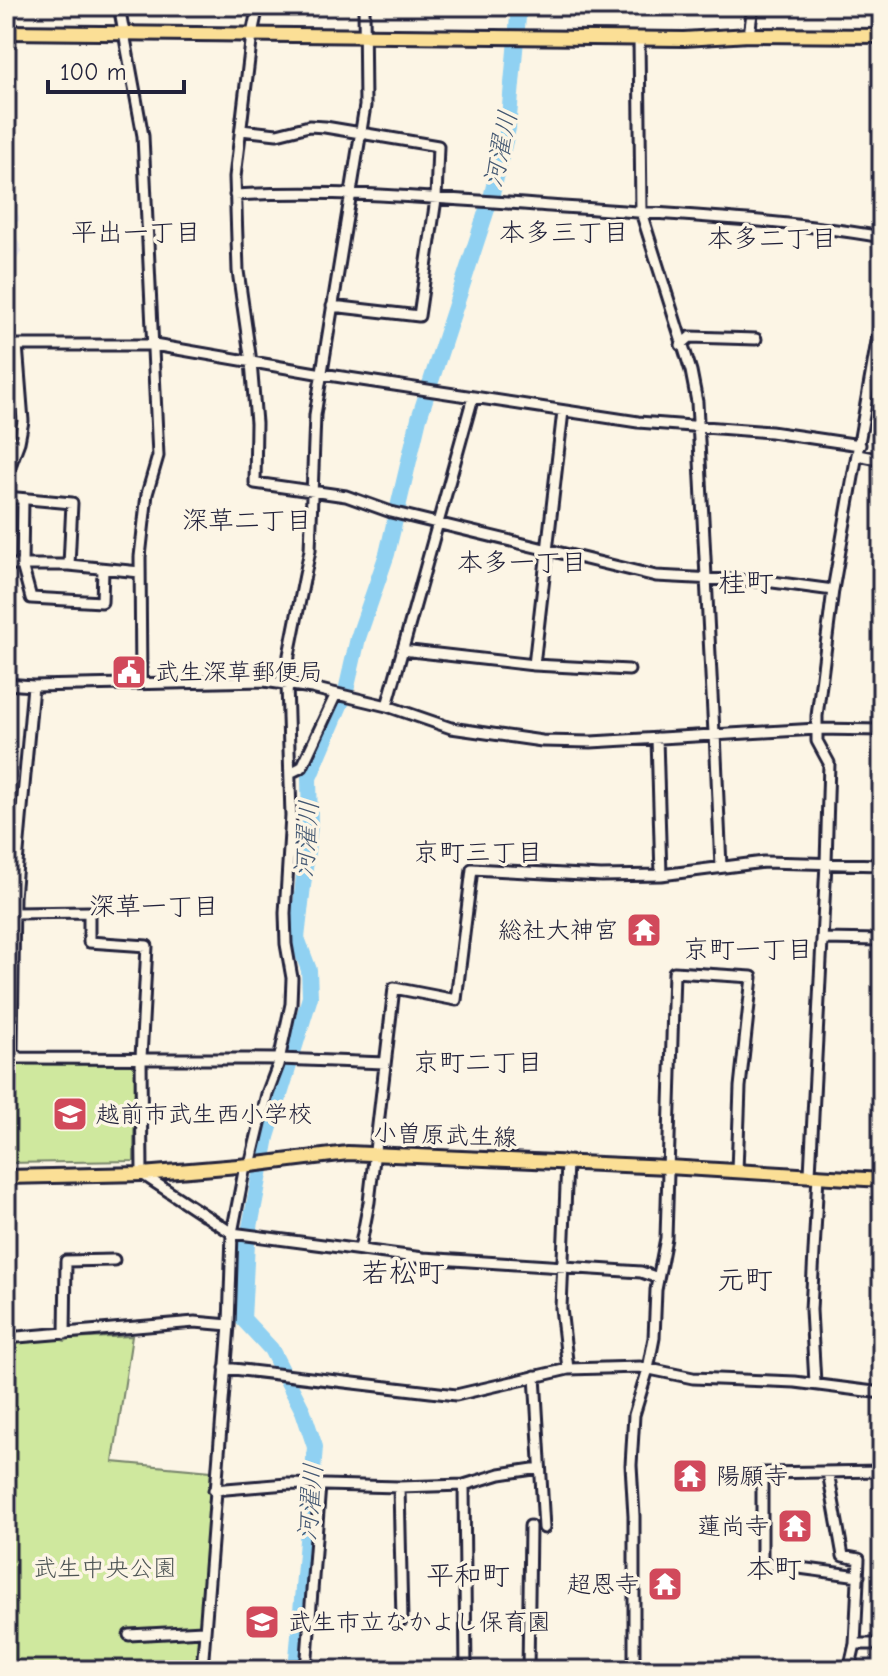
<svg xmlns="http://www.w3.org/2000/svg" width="888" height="1676" font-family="'Comic Neue','Klee One',sans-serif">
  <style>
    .built { fill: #e8e4e8 }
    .green { fill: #cfe89e; stroke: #78856c; stroke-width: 2 }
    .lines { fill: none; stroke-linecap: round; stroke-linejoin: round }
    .river { stroke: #90d1f2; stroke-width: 16 }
    .minor-casing { stroke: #22223b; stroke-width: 15 }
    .major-casing { stroke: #22223b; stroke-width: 18 }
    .minor { stroke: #fcf5e5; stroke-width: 9 }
    .major { stroke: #fbdf96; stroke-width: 12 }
    .labels { text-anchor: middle; stroke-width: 7; stroke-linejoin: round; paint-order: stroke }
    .poi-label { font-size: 24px; fill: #22223b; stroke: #fcf5e5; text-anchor: start }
    .street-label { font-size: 24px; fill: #22223b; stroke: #fcf5e5 }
    .park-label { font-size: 24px; fill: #4d5454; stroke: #fcf5e5 }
    .water-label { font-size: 26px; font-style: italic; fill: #435772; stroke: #fcf5e5 }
    .neighbourhood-label { font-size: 26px; fill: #22223b; stroke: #fcf5e5 }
    .quarter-label { font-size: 28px; fill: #22223b; stroke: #fcf5e5 }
  </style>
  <rect width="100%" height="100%" fill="#fcf5e5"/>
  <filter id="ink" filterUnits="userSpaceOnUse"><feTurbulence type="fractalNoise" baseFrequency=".0125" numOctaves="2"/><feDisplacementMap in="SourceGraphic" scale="16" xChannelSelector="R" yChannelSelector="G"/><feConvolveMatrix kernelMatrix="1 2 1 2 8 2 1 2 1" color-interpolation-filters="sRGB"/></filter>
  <g filter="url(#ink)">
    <path class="built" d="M6,185L19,217V221L12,225L22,251L6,276Z"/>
    <path class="green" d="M6,1055L15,1063H130L135,1068L134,1161L6,1163Z
      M132,1336L113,1462L211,1471L198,1670H6V1342Z"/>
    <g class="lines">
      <path class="river" d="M296,1670L315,1447L303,1411L271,1349L243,1319L247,1243L267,1137L310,997L309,970L297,938L310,825L309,778L346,691L358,638L387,554L419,418L492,194L508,128L519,6"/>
      <defs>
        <path id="minor" d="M119,6L143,136L158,456L147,494L140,557L141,683
          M258,6L252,34L235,177L238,271L251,362L256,423L255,483L346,496L391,512L656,576L773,582L833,590
          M749,35L753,6
          M639,38L641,212L691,371L697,402L714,733
          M241,130L277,134L309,126L325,127L438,146L436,199L419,316L332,306
          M235,195C339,189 445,199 550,206C661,214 772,218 882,237
          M6,345H154L322,374L638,422L771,432L860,445
          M681,345L690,337L756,339
          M858,455L882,460
          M6,477L19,442L23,421L17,345
          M6,497L72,503L69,565
          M23,499L22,565L31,598L102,602L103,569
          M6,565H69L140,572
          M402,650L534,665L629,670
          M534,665L563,411
          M6,684L33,686L264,681L312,688L387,706L451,728L542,741L591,742L817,729L882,730
          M33,686L14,897L12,1052L19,1058L279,1059L385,1063
          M387,706L473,397
          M715,733L721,867
          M657,738L661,875
          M290,773L302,767L336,694
          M14,913L89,912V942L147,946L141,1058L142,1174L232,1233L423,1258L641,1272L658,1278
          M823,939L882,940
          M567,1162L561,1308L568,1369
          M250,1165L267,1094L278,1065L291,1004L292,978L286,944L285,913L291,816L287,683L289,655L310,550L315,415L365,106L364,6
          M810,1174L826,863L829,763L817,741V716L833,590L882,313
          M360,1249L369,1202L394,988L456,1000L472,869L601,876L661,875L764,862L882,865
          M65,1334L66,1261L114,1260
          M6,1338L195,1322L229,1325
          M225,1368L456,1395L568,1369L640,1367L693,1378L795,1382L882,1393
          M535,1376L544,1528
          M815,1383L811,1310L818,1175
          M828,1472L843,1556L859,1559L855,1644L849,1670
          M464,1485L466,1670
          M399,1487L402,1620
          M214,1490L287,1484L399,1487L464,1485L500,1474L540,1468
          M859,1576L762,1563V1473L882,1471
          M129,1635L203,1631
          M855,1644H882
          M202,1670L229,1325L232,1233L245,1166
          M306,1670L320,1485
          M528,1670L530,1526
          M634,1670V1516L631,1465L634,1415L648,1369L654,1338L656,1290L666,1238L674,972L752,977L740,1087L737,1171"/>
        <path id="major" d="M6,32L684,39L749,35L882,36
          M6,1177L142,1174L250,1165L348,1153L668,1167L882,1180"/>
      </defs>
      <use href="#minor" class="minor-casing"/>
      <use href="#major" class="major-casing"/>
      <use href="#minor" class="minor"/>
      <use href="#major" class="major"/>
    </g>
  </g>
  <defs>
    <symbol id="civic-square" viewBox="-11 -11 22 22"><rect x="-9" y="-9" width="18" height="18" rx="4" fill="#d1495b" stroke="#fcf5e5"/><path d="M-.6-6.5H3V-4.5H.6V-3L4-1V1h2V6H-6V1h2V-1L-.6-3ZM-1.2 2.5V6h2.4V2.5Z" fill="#fff"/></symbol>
    <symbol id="temple-square" viewBox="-11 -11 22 22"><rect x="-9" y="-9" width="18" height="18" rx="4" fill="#d1495b" stroke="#fcf5e5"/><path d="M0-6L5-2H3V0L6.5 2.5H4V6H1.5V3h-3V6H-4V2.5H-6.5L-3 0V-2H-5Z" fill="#fff"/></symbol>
    <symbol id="school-square" viewBox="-11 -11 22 22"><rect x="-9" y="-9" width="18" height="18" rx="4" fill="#d1495b" stroke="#fcf5e5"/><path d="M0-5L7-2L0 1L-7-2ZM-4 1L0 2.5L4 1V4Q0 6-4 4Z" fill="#fff"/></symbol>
  </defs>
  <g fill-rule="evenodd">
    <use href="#civic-square" x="109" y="652" width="40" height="40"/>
    <use href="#temple-square" x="624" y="910" width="40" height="40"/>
    <use href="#school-square" x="50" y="1094" width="40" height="40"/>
    <use href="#temple-square" x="670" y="1456" width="40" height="40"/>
    <use href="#temple-square" x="775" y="1506" width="40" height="40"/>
    <use href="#temple-square" x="645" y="1564" width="40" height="40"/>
    <use href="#school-square" x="242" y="1602" width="40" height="40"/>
  </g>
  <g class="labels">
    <g class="poi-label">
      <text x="155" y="680">武生深草郵便局</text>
      <text x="618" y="938" text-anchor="end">総社大神宮</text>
      <text x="96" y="1122">越前市武生西小学校</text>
      <text x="716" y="1484">陽願寺</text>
      <text x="769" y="1534" text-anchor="end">蓮尚寺</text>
      <text x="639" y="1592" text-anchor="end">超恩寺</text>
      <text x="288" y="1630">武生市立なかよし保育園</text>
    </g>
    <g class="street-label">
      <text transform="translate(445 1135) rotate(2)" y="8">小曽原武生線</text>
    </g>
    <g class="park-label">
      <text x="105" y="1576">武生中央公園</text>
    </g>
    <g class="water-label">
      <text transform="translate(500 149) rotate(-78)" y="9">河濯川</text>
      <text transform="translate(306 839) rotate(-86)" y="9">河濯川</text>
      <text transform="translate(310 1502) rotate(-85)" y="9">河濯川</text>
    </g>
    <g class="neighbourhood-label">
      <text x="136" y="241">平出一丁目</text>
      <text x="564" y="241">本多三丁目</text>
      <text x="772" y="247">本多二丁目</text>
      <text x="247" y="529">深草二丁目</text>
      <text x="522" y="571">本多一丁目</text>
      <text x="478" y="861">京町三丁目</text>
      <text x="154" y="915">深草一丁目</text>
      <text x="748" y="958">京町一丁目</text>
      <text x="478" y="1071">京町二丁目</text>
    </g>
    <g class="quarter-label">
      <text x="746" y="592">桂町</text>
      <text x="403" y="1282">若松町</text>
      <text x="745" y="1289">元町</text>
      <text x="774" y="1578">本町</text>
      <text x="468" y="1585">平和町</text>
    </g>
  </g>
  <rect width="888" height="1676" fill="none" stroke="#fcf5e5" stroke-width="32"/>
  <rect x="16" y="16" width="856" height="1644" fill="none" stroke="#22223b" stroke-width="3" filter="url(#ink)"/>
  <path d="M48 80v12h136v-12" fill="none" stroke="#22223b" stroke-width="4"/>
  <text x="60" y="80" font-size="24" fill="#22223b" stroke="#fcf5e5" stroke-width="6" paint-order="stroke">100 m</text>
</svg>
